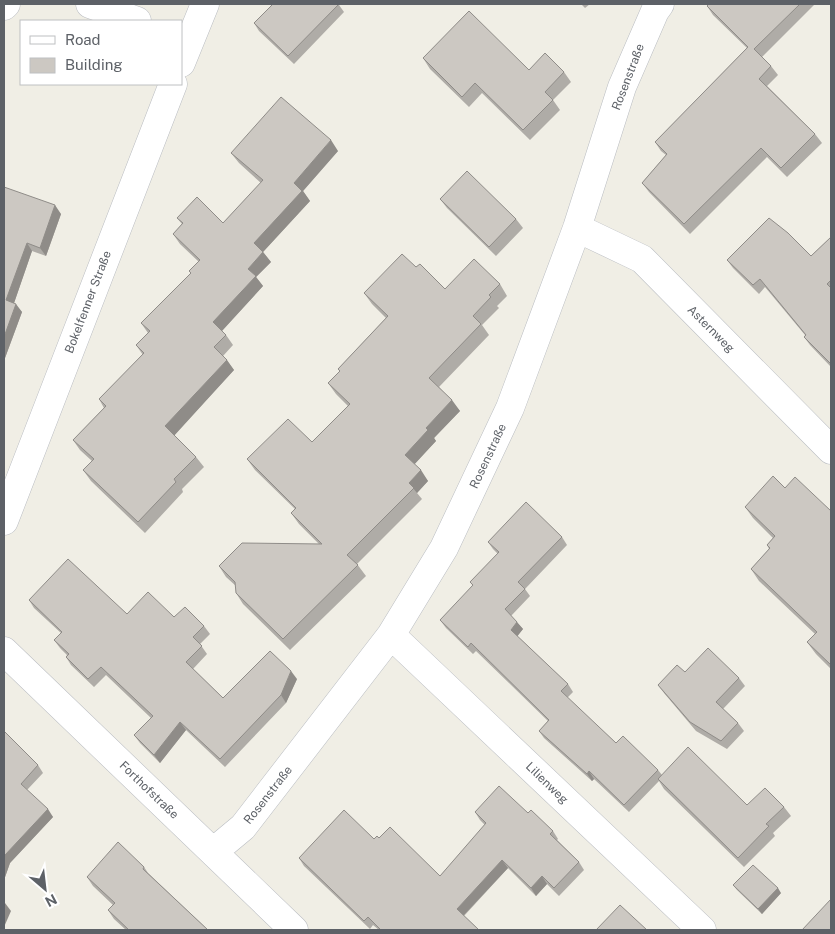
<svg xmlns="http://www.w3.org/2000/svg" width="835" height="934" font-family="'Public Sans',sans-serif">
  <style>
    .lines { fill: none; stroke-linecap: round; stroke-linejoin: round }
    .minor-casing { stroke: #babdc2; stroke-width: 29 }
    .minor { stroke: #fff; stroke-width: 28 }
    .wall { fill: #afaca7 }
    .shaded-wall { fill: #8f8c88 }
    .building { fill: #ccc8c2; stroke: #8f8c88 }
    .labels { text-anchor: middle; stroke-width: 4.5; stroke-linejoin: round; paint-order: stroke }
    .street-label { font-size: 12px; fill: #5d6167; stroke: #fff }
  </style>
  <rect width="100%" height="100%" fill="#f0eee5"/>
  <g class="lines">
    <defs>
      <path id="minor" d="M90,4L137,21
        M4,6L6,4
        M181,63L205,4
        M577,228L642,259L831,450
        M4,521L173,84
        M391,635L702,930
        M4,651L294,930
        M213,852L243,827L391,635L444,548L510,408L577,228L622,87L655,11L660,4"/>
    </defs>
    <use href="#minor" class="minor-casing"/>
    <use href="#minor" class="minor"/>
  </g>
  <path class="wall" d="M273,4H340L339,5L344,12L294,64L259,31L254,23Z
    M581,4H590L585,8Z
    M709,4H815L762,57L771,66L778,75L767,86L815,134L822,143L787,177L767,157L690,234L649,192L642,183L666,155L661,151L655,142L747,48L713,15L707,6Z
    M423,58L529,70L564,72L571,82L553,100L560,110L530,140L482,93L469,107L430,69Z
    M338,151L303,191L310,201L263,252L271,262L256,277L263,286L222,331L226,335L233,345L223,356L234,370L174,435L196,457L204,467L182,489L183,492L145,533L91,481L83,470L92,461L80,450L73,440L104,408L99,399L143,355L136,345L148,333L141,323L191,273L199,262L180,244L173,234L182,224L177,218L223,223L261,183L239,163L231,153Z
    M4,187L61,214L46,256L32,251L14,303L22,312L5,358H4Z
    M440,199L516,219L523,228L496,256L447,208Z
    M831,237V367L810,345L804,337L805,335L765,287L759,294L733,268L727,260L811,256Z
    M416,267L445,289L500,284L507,296L497,306L499,308L482,325L489,335L439,387L460,411L434,438L436,441L414,464L428,481L417,493L422,499L357,564L366,576L290,650L243,604L236,593V586L226,577L219,566L319,544L299,524L291,513L295,509L255,470L247,459L312,442L348,406L336,394L328,383L340,372L338,369L386,318L372,304L364,293Z
    M785,488L831,511V669L816,654L807,642L815,634L759,581L751,569L769,549L767,545L773,538L753,518L745,507Z
    M562,537L567,545L525,589L530,596L511,616L523,629L517,636L568,684L573,692L567,698L616,743L658,770L662,775L747,805L784,807L791,816L773,833L775,836L744,867L664,789L659,781L629,812L594,779L592,781L544,738L539,731L548,721L476,651L473,654L446,628L440,620L473,586L470,582L498,554L493,549L488,542Z
    M29,600L127,614L174,617L204,626L210,634L200,644L207,654L193,669L223,698L297,679L286,703L225,767L186,730L160,763L140,743L134,735L151,718L106,675L94,687L71,665L66,657L67,655L60,648L54,640L61,633L34,608Z
    M685,672L739,678L745,686L723,709L738,723L744,731L727,749L696,731L664,693L658,685Z
    M4,731L38,765L43,773L27,790L53,817L10,863L4,880Z
    M475,812L528,813L553,831L558,839L557,840L579,862L584,870L559,896L547,884L536,896L508,868L464,916L479,930H379L373,925L370,929L304,866L299,858L379,838L440,876L485,825L480,820Z
    M144,867L148,873L208,930H126L114,919L108,910L113,905L93,886L87,877Z
    M733,885L781,893L762,914L737,890Z"/>
  <path class="shaded-wall" d="M331,140L338,151L303,191L310,201L263,252L271,262L256,277L263,286L220,333L213,322L248,269L254,243L294,183Z
    M55,205L61,214L46,256L40,248Z
    M27,243L32,251L12,309L6,300Z
    M16,304L22,312L5,358L4,357V337Z
    M227,360L234,370L173,437L165,426Z
    M452,400L460,411L434,438L436,441L413,466L405,455L426,428Z
    M421,470L428,481L417,493L409,483Z
    M517,622L523,629L516,638L511,630Z
    M291,671L297,679L286,703L281,695Z
    M180,722L186,730L160,763L154,755Z
    M589,771L594,779L592,781L587,774Z
    M48,809L53,817L10,863L4,880V857L5,855Z
    M502,860L508,868L462,917L457,909Z
    M542,876L547,884L536,896L531,888Z
    M778,888L781,893L762,914L758,909Z
    M5,903L11,911L4,927V907Z"/>
  <path class="building" d="M273,4H339L288,56L254,23Z
    M709,4H800L754,49L771,66L759,79L815,134L781,168L761,148L684,224L642,183L667,154L655,142L748,47L707,6Z
    M469,11L529,70L545,53L564,72L545,92L553,100L523,130L475,83L462,97L423,58Z
    M281,97L331,140L294,183L302,191L254,243L263,252L248,269L256,276L213,322L226,335L214,347L227,360L165,426L196,457L174,479L176,482L138,522L83,470L94,459L73,440L106,406L99,399L144,353L136,345L150,331L141,323L191,273L189,271L200,260L173,234L183,223L177,218L197,197L223,223L263,180L231,153Z
    M467,171L516,219L489,247L440,199Z
    M4,187L55,205L40,248L27,243L6,300L16,304L4,337Z
    M769,218L788,233L811,256L831,237V280L827,284L831,288V364L804,337L806,335L760,279L753,285L727,260Z
    M402,254L416,267L420,264L445,289L474,259L500,284L489,295L491,297L473,316L481,324L429,378L452,400L426,428L428,430L405,455L421,470L409,483L414,488L347,555L358,565L283,639L236,593L235,582L219,566L242,543L322,544L291,513L296,508L247,459L288,419L312,442L350,404L328,383L340,371L338,369L388,316L364,293Z
    M773,476L785,488L795,477L831,511V665L807,642L817,632L751,569L770,548L767,545L775,536L745,507Z
    M526,502L562,537L518,582L525,589L505,609L517,622L511,630L568,684L561,691L616,743L623,736L658,770L624,805L589,771L587,774L539,731L549,720L471,643L468,647L440,620L473,585L470,582L499,552L488,542Z
    M68,559L127,614L148,592L174,617L185,607L204,626L193,637L202,646L186,662L223,698L270,651L291,671L281,695L220,759L180,722L154,755L134,735L153,716L101,667L88,679L66,657L69,654L54,640L62,632L29,600Z
    M708,648L739,678L716,702L738,723L721,741L690,722L658,685L677,665L685,672Z
    M4,731L38,765L21,784L48,809L5,855L4,857Z
    M688,747L747,805L765,788L784,807L766,824L769,826L738,858L658,779Z
    M499,786L528,813L531,810L553,831L550,834L579,862L554,888L542,876L531,888L502,860L457,909L479,930H381L368,917L364,921L299,858L344,810L374,839L377,836L379,838L390,827L440,876L486,823L475,812Z
    M118,842L144,867L143,869L208,930H129L108,910L115,903L87,877Z
    M753,865L778,888L758,909L733,885Z
    M831,899V930H802Z
    M620,905L647,930H596Z"/>
  <g class="labels">
    <g class="street-label">
      <text transform="translate(628 77) rotate(-69)" y="4">Rosenstraße</text>
      <text transform="translate(88 302) rotate(-69)" y="4">Bokelfenner Straße</text>
      <text transform="translate(711 329) rotate(45)" y="4">Asternweg</text>
      <text transform="translate(488 456) rotate(-65)" y="4">Rosenstraße</text>
      <text transform="translate(547 783) rotate(44)" y="4">Lilienweg</text>
      <text transform="translate(149 790) rotate(44)" y="4">Forthofstraße</text>
      <text transform="translate(268 795) rotate(-52)" y="4">Rosenstraße</text>
    </g>
  </g>
  <rect width="835" height="934" fill="none" stroke="#5d6167" stroke-width="10"/>
  <rect x="20" y="20" width="162" height="65" fill="#ffffff" stroke="#bec0c2"/>
  <rect x="30" y="36" width="25" height="8" fill="#ffffff" stroke="#bec0c2"/>
  <text x="65" y="45" font-size="15" fill="#5d6167">Road</text>
  <rect x="30" y="58" width="25" height="15" fill="#ccc8c2" stroke="#bec0c2"/>
  <text x="65" y="70" font-size="15" fill="#5d6167">Building</text>
  <g transform="translate(45 889) rotate(152)" stroke="#ffffff" stroke-width="4" paint-order="stroke">
  <path d="M0-4L9 19L0 12L-9 19Z" fill="#5d6167"/>
  <text y="-8" font-size="14" font-weight="bold" text-anchor="middle" fill="#5d6167">N</text>
  </g>
</svg>
